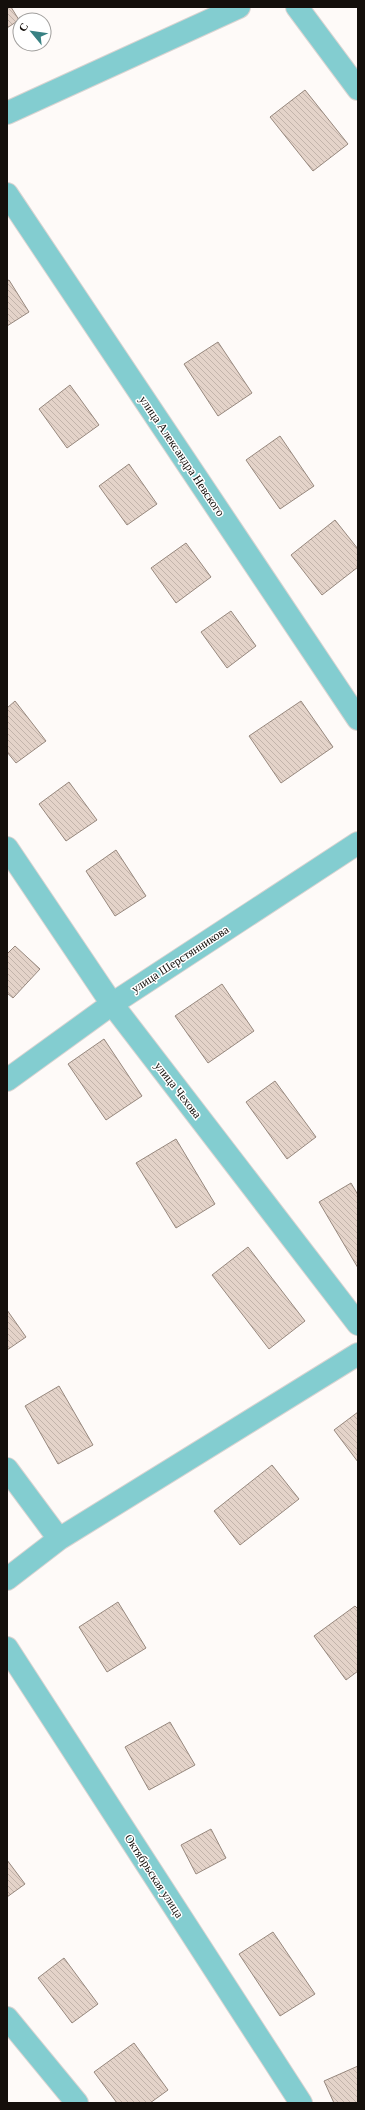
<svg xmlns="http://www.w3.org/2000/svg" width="365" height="2110" font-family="Georgia,serif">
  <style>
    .building { fill: url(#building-back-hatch); stroke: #97887e }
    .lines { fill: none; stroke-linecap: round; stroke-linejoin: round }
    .minor-casing { stroke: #d9d4d2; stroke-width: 24 }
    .minor { stroke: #83cdd0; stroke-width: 22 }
    .labels { text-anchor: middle; stroke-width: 3; stroke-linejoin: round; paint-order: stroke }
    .street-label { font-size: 12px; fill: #140f0b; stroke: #fff }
  </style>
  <defs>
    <pattern id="building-back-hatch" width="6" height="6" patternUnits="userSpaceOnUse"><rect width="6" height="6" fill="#e4d3c9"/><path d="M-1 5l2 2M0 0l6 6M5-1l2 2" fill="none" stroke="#c3b4ab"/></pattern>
  </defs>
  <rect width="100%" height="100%" fill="#fefaf8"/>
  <path class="building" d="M7,7H11L19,20L7,28Z
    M305,90L348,144L313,171L270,117Z
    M9,280L29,312L7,326V281Z
    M218,342L252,393L218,416L184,364Z
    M70,385L99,425L67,448L39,409Z
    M280,436L314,486L280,509L246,460Z
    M129,464L157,504L127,525L99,486Z
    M335,520L358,549V567L322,595L291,555Z
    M186,543L211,577L176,603L151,568Z
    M231,611L256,646L227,668L201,632Z
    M15,701L46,741L16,763L7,752V708Z
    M301,701L333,747L281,783L249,736Z
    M69,782L97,820L66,841L39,804Z
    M116,850L146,896L115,916L86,871Z
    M15,946L40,969L13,998L7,993V954Z
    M222,984L254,1031L208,1063L175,1016Z
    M104,1039L142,1096L106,1120L68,1064Z
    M275,1081L316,1137L287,1159L246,1102Z
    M176,1139L215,1204L176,1228L136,1163Z
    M351,1183L358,1195V1268L319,1202Z
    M248,1247L305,1321L269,1349L212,1275Z
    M7,1310L26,1337L7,1350Z
    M59,1386L93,1445L58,1464L25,1406Z
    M358,1412V1462L334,1430Z
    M272,1465L299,1499L240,1545L214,1511Z
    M118,1602L146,1648L107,1672L79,1627Z
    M355,1606L358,1609V1671L346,1680L314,1636Z
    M170,1722L195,1765L149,1790L125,1747Z
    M211,1829L226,1858L196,1874L181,1845Z
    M7,1860L25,1884L7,1897Z
    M273,1932L315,1994L280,2016L239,1954Z
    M64,1958L98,2004L72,2023L38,1978Z
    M134,2043L168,2090L150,2103H117L94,2072Z
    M358,2066V2103H334L324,2081Z"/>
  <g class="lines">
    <defs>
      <path id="minor" d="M297,7L358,89
        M7,113L239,7
        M7,194L358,719
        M7,848L112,1004L358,1324
        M7,1080L112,1004L358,843
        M7,1469L59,1539
        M7,1579L59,1539L358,1354
        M7,1648L301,2103
        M7,2018L77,2103"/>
    </defs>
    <use href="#minor" class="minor-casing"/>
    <use href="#minor" class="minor"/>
  </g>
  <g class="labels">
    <g class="street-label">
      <text transform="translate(182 456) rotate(56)" y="4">улица Александра Невского</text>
      <text transform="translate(180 959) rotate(-33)" y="4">улица Шерстянникова</text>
      <text transform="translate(178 1090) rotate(52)" y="4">улица Чехова</text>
      <text transform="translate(154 1876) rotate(57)" y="4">Октябрьская улица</text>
    </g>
  </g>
  <rect width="365" height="2110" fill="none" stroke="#140f0b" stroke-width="16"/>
  <g transform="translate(32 32) rotate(299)"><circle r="19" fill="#ffffff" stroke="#a19f9d"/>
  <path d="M0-3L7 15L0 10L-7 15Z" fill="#388183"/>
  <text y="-6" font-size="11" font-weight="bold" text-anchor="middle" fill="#140f0b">С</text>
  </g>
</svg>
